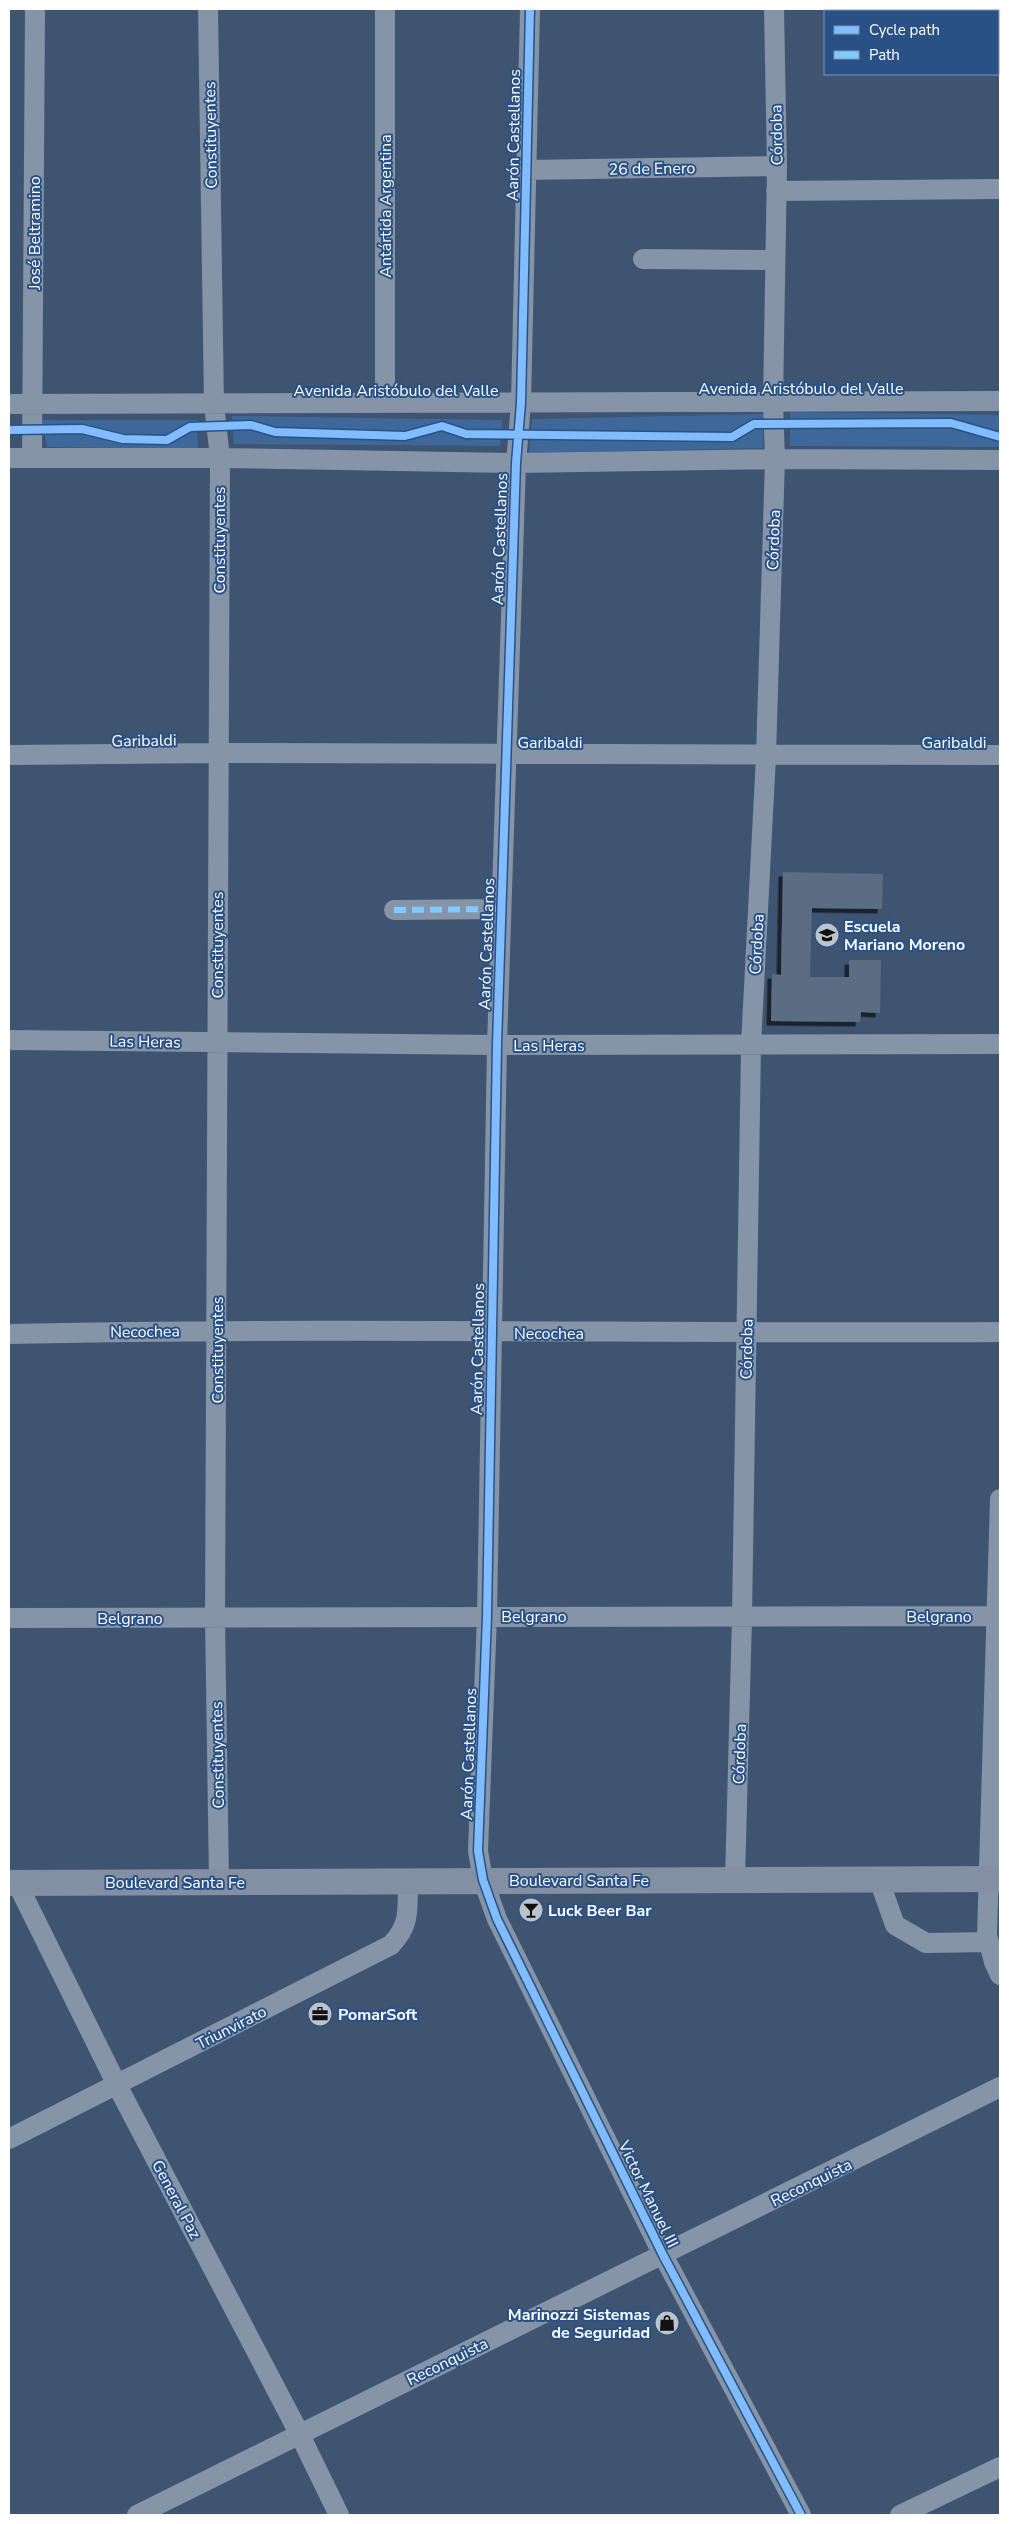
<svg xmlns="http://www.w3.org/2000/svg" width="1009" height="2524" font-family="'Nunito Sans',sans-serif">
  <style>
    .green { fill: #3e689a }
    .building { fill: #5b6c82; filter: url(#shadow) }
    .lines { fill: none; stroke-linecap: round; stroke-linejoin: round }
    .path { stroke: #8594a6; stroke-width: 3; stroke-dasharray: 2.5 4; stroke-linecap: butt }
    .minor { stroke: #8594a6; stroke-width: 20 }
    .major { stroke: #8390a3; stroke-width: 26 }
    .quiet { stroke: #80caff; stroke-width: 6; stroke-dasharray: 12 6; stroke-linecap: butt }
    .cycleway-casing { stroke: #295185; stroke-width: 11 }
    .cycleway { stroke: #80bcff; stroke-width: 8 }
    .labels { text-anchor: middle; stroke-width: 4; stroke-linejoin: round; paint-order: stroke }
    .street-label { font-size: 16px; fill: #fff; stroke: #295185 }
    .poi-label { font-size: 16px; font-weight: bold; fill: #fff; stroke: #295185; text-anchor: start }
  </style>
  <defs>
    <filter id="shadow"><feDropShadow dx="-4.5" dy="4.5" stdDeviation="0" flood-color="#0009"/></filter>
  </defs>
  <rect width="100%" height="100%" fill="#3e5470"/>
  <path class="green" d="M790,412L1000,415V447L790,446Z
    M763,414V448L529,453L532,419Z
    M232,416L502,420L500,446L234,444Z
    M42,420H197L198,449L47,447Z"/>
  <path class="building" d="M783,872L883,874L882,909L812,908L810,977H849V960H881L880,1013L861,1012L860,1022L771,1021L772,974L781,975Z"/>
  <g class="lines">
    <path class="path" d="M913,422L951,423L1000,437
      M791,423H807
      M233,426L251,425L275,432L405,436L442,426L466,434L501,435
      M50,429H82L116,438
      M537,435L732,437L754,424
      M169,439L190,427H200"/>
    <path class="minor" d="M208,9L214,404L220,458L215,1619L219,1881
      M530,9L521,403L516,463L497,1045L487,1616L478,1851L483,1880L497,1919L663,2255L801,2515
      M526,170L777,166
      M776,191L1000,189
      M643,259L775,260
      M385,403V9
      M9,404L1000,401
      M32,457L35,9
      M9,458H220L516,463L775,459L1000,460
      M9,755L217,753L1000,755
      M394,910L501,909
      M9,1040L497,1045L1000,1044
      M9,1334C339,1327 670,1334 1000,1332
      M1000,1499L987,1935L994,1962L1000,1975
      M9,1618L1000,1616
      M735,1880L742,1616L751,1045L766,756L775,459L773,402L777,166L774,9
      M879,1880L895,1925L926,1943L989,1942
      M17,1883L117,2085L299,2433L339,2515
      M9,2139L391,1945C411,1924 407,1910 408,1882
      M137,2515L1000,2087
      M900,2515L1000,2467"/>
    <path class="major" d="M9,1883L1000,1879"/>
    <path class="quiet" d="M394,910L501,909"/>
    <defs>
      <path id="cycleway" d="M530,9L521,403L516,463L497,1045L487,1616L478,1851L483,1880L497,1919L663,2255L801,2515
        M9,430L82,429L123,439L167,440L190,427L251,425L275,432L405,436L442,426L466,434L732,437L754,424L951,423L1000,437"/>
    </defs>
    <use href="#cycleway" class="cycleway-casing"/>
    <use href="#cycleway" class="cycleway"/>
  </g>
  <defs>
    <symbol id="school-disc" viewBox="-11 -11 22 22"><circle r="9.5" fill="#bbc3cd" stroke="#295185"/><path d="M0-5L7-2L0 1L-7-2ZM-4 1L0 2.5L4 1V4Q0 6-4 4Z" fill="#111"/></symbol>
    <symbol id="bar-disc" viewBox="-11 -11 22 22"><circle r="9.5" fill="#bbc3cd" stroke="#295185"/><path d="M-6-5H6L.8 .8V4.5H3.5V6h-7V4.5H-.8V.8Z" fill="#111"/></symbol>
    <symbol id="office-disc" viewBox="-11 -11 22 22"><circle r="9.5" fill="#bbc3cd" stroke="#295185"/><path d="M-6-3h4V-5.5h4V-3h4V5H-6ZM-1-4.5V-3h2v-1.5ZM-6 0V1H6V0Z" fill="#111"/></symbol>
    <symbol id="shop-disc" viewBox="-11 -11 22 22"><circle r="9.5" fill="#bbc3cd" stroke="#295185"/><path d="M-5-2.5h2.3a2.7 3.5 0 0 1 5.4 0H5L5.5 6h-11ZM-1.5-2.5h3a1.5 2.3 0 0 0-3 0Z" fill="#111"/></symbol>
  </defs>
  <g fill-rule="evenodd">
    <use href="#school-disc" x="813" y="921" width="28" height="28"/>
    <use href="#bar-disc" x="517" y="1896" width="28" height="28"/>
    <use href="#office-disc" x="306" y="2000" width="28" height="28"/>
    <use href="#shop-disc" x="653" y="2309" width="28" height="28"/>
  </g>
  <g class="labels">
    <g class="street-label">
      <text transform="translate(210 135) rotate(-91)" y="6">Constituyentes</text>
      <text transform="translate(513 135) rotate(-89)" y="6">Aarón Castellanos</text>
      <text transform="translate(776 135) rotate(-91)" y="6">Córdoba</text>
      <text transform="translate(652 168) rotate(-1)" y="6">26 de Enero</text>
      <text transform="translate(385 206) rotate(-90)" y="6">Antártida Argentina</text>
      <text transform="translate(34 233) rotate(-90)" y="6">José Beltramino</text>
      <text x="801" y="394">Avenida Aristóbulo del Valle</text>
      <text x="396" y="396">Avenida Aristóbulo del Valle</text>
      <text transform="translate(499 539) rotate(-88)" y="6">Aarón Castellanos</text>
      <text transform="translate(219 540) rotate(-90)" y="6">Constituyentes</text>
      <text transform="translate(773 540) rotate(-88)" y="6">Córdoba</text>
      <text transform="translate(144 740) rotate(-1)" y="6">Garibaldi</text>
      <text x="550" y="748">Garibaldi</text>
      <text x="954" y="748">Garibaldi</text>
      <text transform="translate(486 944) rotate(-88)" y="6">Aarón Castellanos</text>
      <text transform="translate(756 944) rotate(-87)" y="6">Córdoba</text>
      <text transform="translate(217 945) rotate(-90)" y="6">Constituyentes</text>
      <text transform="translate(145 1041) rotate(1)" y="6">Las Heras</text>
      <text x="549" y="1051">Las Heras</text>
      <text transform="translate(145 1331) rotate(-1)" y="6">Necochea</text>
      <text x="549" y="1339">Necochea</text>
      <text transform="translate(477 1349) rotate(-89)" y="6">Aarón Castellanos</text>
      <text transform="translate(746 1349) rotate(-89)" y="6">Córdoba</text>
      <text transform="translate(217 1350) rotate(-90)" y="6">Constituyentes</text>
      <text x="534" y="1622">Belgrano</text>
      <text x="939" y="1622">Belgrano</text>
      <text x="130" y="1624">Belgrano</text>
      <text transform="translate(468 1754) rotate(-88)" y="6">Aarón Castellanos</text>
      <text transform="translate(739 1754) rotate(-88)" y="6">Córdoba</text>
      <text transform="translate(217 1755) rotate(-91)" y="6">Constituyentes</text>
      <text x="579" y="1886">Boulevard Santa Fe</text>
      <text x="175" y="1888">Boulevard Santa Fe</text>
      <text transform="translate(231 2027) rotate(-27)" y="6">Triunvirato</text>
      <text transform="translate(811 2182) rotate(-26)" y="6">Reconquista</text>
      <text transform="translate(649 2194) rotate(64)" y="6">Victor Manuel III</text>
      <text transform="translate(177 2199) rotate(62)" y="6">General Paz</text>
      <text transform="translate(447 2361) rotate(-26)" y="6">Reconquista</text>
    </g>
    <g class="poi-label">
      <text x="844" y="932">Escuela<tspan x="844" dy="18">Mariano Moreno</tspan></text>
      <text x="548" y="1916">Luck Beer Bar</text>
      <text x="338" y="2020">PomarSoft</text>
      <text x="650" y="2320" text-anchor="end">Marinozzi Sistemas<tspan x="650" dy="18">de Seguridad</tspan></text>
    </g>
  </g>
  <rect width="1009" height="2524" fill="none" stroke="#ffffff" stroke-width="20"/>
  <rect x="824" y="10" width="175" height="65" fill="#295185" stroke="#7f97b6"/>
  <rect x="834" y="26" width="25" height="8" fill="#80bcff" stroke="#7f97b6"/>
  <text x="869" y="35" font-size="15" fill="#ffffff">Cycle path</text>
  <rect x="834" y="51" width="25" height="8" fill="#80caff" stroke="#7f97b6"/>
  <text x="869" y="60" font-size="15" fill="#ffffff">Path</text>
</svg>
